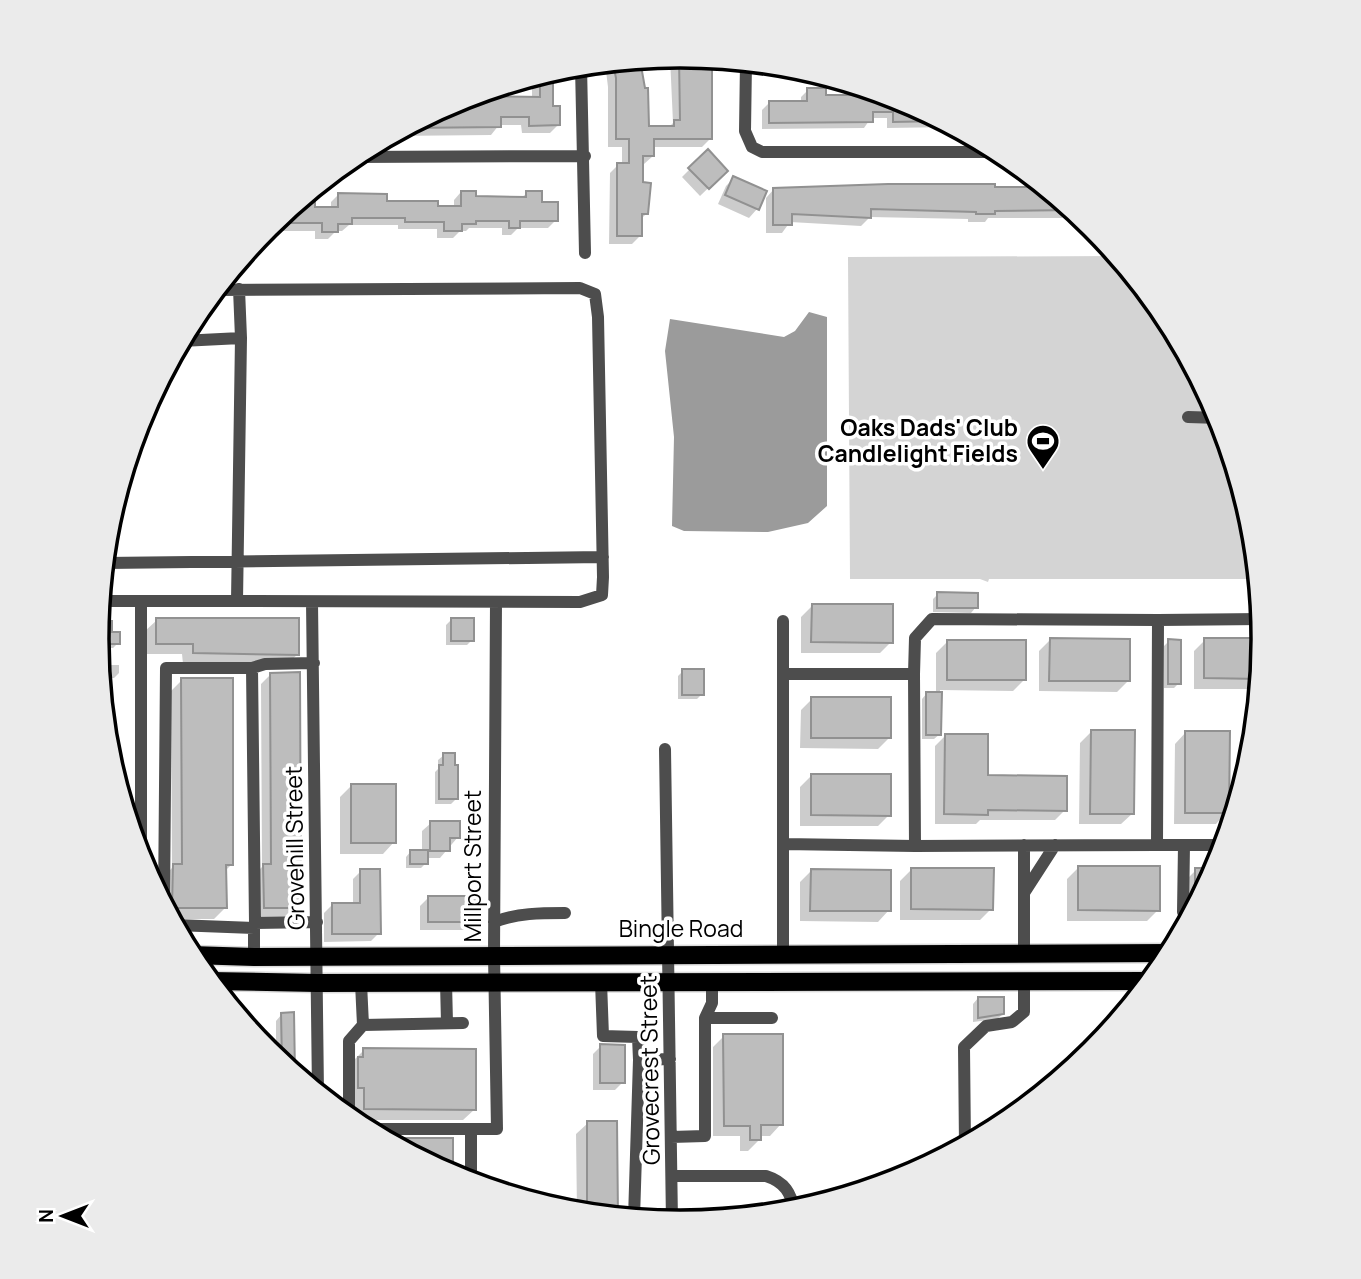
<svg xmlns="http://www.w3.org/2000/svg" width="1361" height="1279" font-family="Manrope,sans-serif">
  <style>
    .green { fill: #d4d4d4 }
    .water { fill: #9b9b9b }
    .shadow { fill: #0003 }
    .building { fill: #bdbdbd; stroke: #919191; stroke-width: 2 }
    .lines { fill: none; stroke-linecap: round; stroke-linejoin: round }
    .major-casing { stroke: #dbdbdb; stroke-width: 21 }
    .minor { stroke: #4d4d4d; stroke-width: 12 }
    .major { stroke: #000; stroke-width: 18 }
    .labels { text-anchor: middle; stroke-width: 7; stroke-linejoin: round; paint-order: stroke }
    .poi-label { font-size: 23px; font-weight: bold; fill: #000; stroke: #fff; text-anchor: end }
    .street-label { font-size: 23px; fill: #000; stroke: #fff }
    .rim { fill: none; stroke: #000; stroke-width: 3.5 }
  </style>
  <rect width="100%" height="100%" fill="#fff"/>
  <path class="green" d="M1117,256L1166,316L1220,417L1253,526L1258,579H989L988,582L980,579H850L848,257Z"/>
  <path class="water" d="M809,312L827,317V506L808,523L768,532L684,531L672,526L674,437L665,351L670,319L784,337L795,331Z"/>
  <path class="shadow" d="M681,56L709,59L710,139L702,147H653V156L644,164H641V184L647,213L640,220V236L632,244H609L610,173L618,165H622V147H608V87L605,63L638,60L647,128H668L673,123L670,57Z
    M774,65L795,67L790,72H774Z
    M540,81L558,125L550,133H522L521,125H499L491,135L392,136L458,100L476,98L532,99V89Z
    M808,90L825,97H871L873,91L904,101L953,127L887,128V118H871L864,128L762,129V110L769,103H801V97Z
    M707,152L726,171L700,196L682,177Z
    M734,178L765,192L757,209L749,218L718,204L726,186Z
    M774,189H1046L1070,209L1062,218H988L985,222H968V219L870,217L861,226L790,222L782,233H766V198Z
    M461,192L474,198H521L527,193L556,220L548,228H518L511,235H502V228H469L466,231H460L453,238H437V229H398V225H349L342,231H336L328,239H315V231H275V227H268L300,201H313V209H331V202L339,194L386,202L454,208V200Z
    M938,594L976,607L971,613L933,612V599Z
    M813,605L891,642L880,653H801V617Z
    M157,620L298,654L286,665L183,664L182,654H145V631Z
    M451,620L472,640L467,645H446V625Z
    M99,623H110V634L118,643L113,648H98Z
    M1050,640L1128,681L1117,692L1039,691V651Z
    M1205,640H1264L1259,689H1194V651Z
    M1169,641L1179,683L1174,688H1164V646Z
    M947,642L1024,680L1013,691L940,690V734L934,739H922V699L927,693L936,694V653Z
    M100,665H119V673L114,678H103V696Z
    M683,671L702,694L697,699H678V676Z
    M271,674L299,907L290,917H254V875L262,867L261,684Z
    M182,680L232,864L225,871V908L214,919H171L162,901V878L172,868L171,691Z
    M812,699L890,737L878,749L800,748L801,710Z
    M104,711H107L106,731Z
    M1091,732L1133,813L1121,824H1079L1080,743Z
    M1186,732L1227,812L1216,824H1174L1175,744Z
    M945,736L986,777L1065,810L1055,820H980L976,824H935V746Z
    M444,755L456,799L451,804H435V772L438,769V760Z
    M812,775L889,815L878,826H800V787Z
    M352,785L394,842L383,854H340V797Z
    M431,823L458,837L440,858H426V863L421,868H406V857L411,851H422V831Z
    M1078,868L1158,910L1147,921H1067V879Z
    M912,869L991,909L980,920H900V881Z
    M1196,870H1216L1189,921H1185L1186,880Z
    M361,871L379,933L371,941L324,942V913L332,905L353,904V879Z
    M811,871L889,910L878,922L800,921V882Z
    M428,898L473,921L464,930H420V906Z
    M978,998L1003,1014L997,1019L973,1022V1004Z
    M282,1014H292L293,1073L276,1059V1021Z
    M248,1028H260V1043Z
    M724,1036L781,1124L770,1136H760V1139L748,1151H740V1136H713V1047Z
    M601,1046L623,1082L615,1090H593V1054Z
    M364,1050L475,1109L463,1120H354L353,1061Z
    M588,1123L616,1217L577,1213L576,1134Z"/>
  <path class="building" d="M679,56L712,59V139H654V156H643V182L651,183L648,214H642V236H617V163H629V139H616V78L613,63L640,60L645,88H648L649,126H674V120H680Z
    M540,79H553V106H560V125L529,126V117H501V127L406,128L458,100L477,94V96L540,97Z
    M807,88H826V95H878V93L904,101L942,121L893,122V112H873V122L769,123V101H807Z
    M708,149L728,171L709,189L688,168Z
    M733,176L767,191L759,210L725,195Z
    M888,184H995V187H1045L1072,210L995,211V214H976V212L871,209V218L792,214V225H773V188Z
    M461,191H476V196L526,197V191H542V202H558V221H520V228H509V221H476V224H462V231H444V222H405V218H352V224H338V232H322V223H282V216L302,199H315V207H338V193L387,194V201H438V206H461Z
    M937,592L978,593V608H937Z
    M812,604H893V643L811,642Z
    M156,618H299V655L193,653V644H156Z
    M451,618H474V641H451Z
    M99,621H112V632H120V644H97Z
    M1050,638L1130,639V681H1049Z
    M1204,638H1264L1260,679L1204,678Z
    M1168,639L1181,640V684H1168Z
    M947,640H1026V680H947Z
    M682,669H704V695H682Z
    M300,672L301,908H264L263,864H271L270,673Z
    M181,678H233V865H226L227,908H172L173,864H182Z
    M926,692H942L941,735H926Z
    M811,697H891V738H811Z
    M1091,730H1135L1134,814H1090Z
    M1185,731H1230L1229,813H1185Z
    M945,734H988V775L1067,776V811L988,810V815L944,814Z
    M443,753H455V765H458V799H439V765H443Z
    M811,774H891V816L811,815Z
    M351,784H396V843H351Z
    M430,821H460V838H450V851H430Z
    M410,850H428V864H410Z
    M1078,866H1160V911L1078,910Z
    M911,868H994L993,910L911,909Z
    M1195,868H1209V882L1195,909Z
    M360,869H380L381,934H332V903H360Z
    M811,869L891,870V911H810Z
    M428,896H475V922H428Z
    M978,997H1004V1014L978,1018Z
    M294,1012L295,1074L282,1063L281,1013Z
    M723,1034H783V1125H761V1140H750V1126H724Z
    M600,1044L625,1045V1083H600Z
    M363,1048L476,1049V1110L364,1109V1088H358V1057H363Z
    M587,1121H617L618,1217L587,1214Z
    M381,1138H453V1176L420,1159Z"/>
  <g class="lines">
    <defs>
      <path id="major" d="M191,955L254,957L1171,953
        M210,981L317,983L1151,981"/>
    </defs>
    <use href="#major" class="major-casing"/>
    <path class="minor" d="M746,62L745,131L752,147L762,152H1000
      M581,66L585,253
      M353,157L585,156
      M239,289L241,338
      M181,341L241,338L237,601L580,602L602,595L603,577L598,317L595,294L580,288L216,290
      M1188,417L1220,418
      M105,563L603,557
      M101,601H237
      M312,602L318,1093
      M1158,620L1262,619
      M783,621V953
      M252,668L265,664L314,663
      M783,674H914L915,846L783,844
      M914,674L915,638L932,619L1158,620L1157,845L915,846
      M665,749L672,1222
      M1024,845V953
      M1157,845H1225
      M141,861V602
      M1024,893L1055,845
      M164,905L166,668H252L255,923
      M1183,912L1184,845
      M494,922C517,913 541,913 565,913
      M175,925L254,928L255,923L317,922
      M254,957V928
      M446,982L447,1023
      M601,982L603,1036L638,1037L639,1060
      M705,1018H772
      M363,1025L463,1023
      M349,1119V1041L363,1025L361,983
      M365,1129H497L494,955L496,602
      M671,1137L705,1136V1018L712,1003V982
      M965,1146L964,1047L986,1026L1012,1022L1024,1012V982
      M672,1176H766C785,1182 791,1193 795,1212
      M471,1183V1129
      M634,1218L639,1060L670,1059"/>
    <use href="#major" class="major"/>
  </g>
  <defs>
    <symbol id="stadium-pin" viewBox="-11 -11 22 30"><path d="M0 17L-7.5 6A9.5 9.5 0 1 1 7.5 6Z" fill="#000" stroke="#fff"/><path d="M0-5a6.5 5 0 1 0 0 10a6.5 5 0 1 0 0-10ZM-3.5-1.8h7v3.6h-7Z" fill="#fff"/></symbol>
  </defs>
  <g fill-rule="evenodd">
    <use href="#stadium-pin" x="1024" y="422" width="38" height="52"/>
  </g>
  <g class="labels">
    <g class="poi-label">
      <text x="1018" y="436">Oaks Dads' Club<tspan x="1018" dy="26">Candlelight Fields</tspan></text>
    </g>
    <g class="street-label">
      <text transform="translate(295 848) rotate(-91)" y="8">Grovehill Street</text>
      <text transform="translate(473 866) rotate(-90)" y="8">Millport Street</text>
      <text x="681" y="937">Bingle Road</text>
      <text transform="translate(650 1070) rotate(-91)" y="8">Grovecrest Street</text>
    </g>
  </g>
  <path d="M0 0H1361V1279H0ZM109 639a571 571 0 1 1 1142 0a571 571 0 1 1-1142 0Z" fill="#ebebeb" fill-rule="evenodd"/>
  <path class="rim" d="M109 639a571 571 0 1 1 1142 0a571 571 0 1 1-1142 0Z"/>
  <g transform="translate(63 1216) rotate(270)" stroke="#ffffff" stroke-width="5" paint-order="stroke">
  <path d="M0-5L12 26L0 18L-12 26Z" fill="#000000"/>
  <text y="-10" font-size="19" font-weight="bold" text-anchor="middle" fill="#000000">N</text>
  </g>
</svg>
